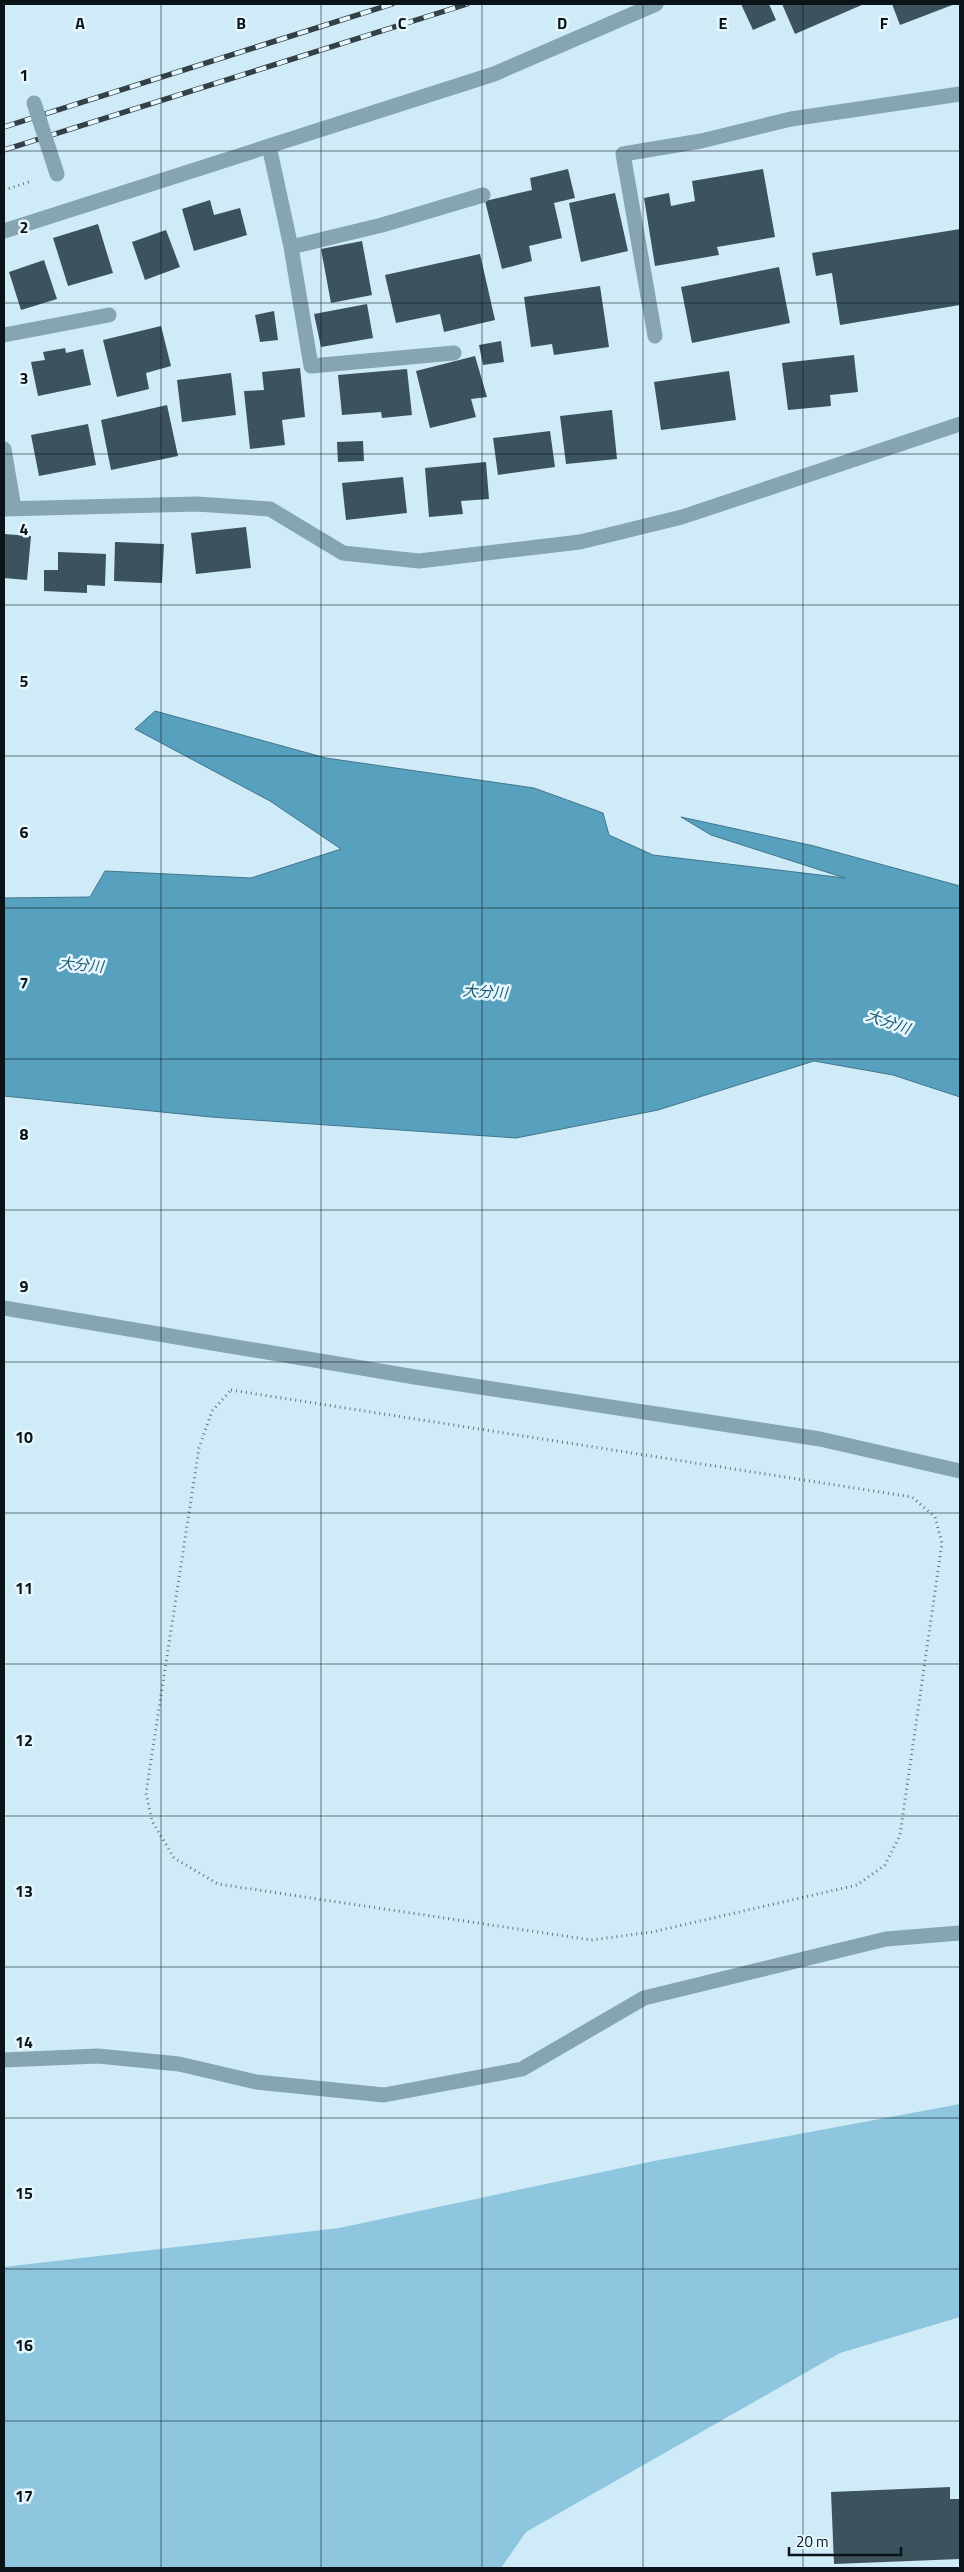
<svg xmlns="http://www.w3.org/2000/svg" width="964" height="2572" font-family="'Titillium Web','Noto Sans JP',sans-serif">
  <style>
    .green { fill: #8dc6de }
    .water { fill: #58a1be; stroke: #41768c }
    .building { fill: #3c535e }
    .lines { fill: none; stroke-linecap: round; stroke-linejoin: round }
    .path { stroke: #63757d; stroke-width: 3; stroke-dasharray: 1 4; stroke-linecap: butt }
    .minor { stroke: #86a4b1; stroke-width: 15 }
    .rail-casing { stroke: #334047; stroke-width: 5.5 }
    .rail { stroke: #e5f6fd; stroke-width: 4; stroke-dasharray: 11; stroke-linecap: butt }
    .minor-bridge { stroke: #86a4b1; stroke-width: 15 }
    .grid { fill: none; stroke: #0a1318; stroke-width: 1; stroke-opacity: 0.55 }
    .labels { text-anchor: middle; stroke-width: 5; stroke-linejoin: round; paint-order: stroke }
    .water-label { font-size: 15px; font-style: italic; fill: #1d576d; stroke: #e5f6fd }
    .grid-label { font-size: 16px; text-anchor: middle; font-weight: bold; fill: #0a1318; stroke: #e5f6fd; stroke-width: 5; stroke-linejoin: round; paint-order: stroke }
  </style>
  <rect width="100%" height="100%" fill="#cfebf7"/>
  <path class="green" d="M960,2104V2317L840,2353L526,2532L501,2568H4V2267L339,2228L654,2161Z"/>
  <path class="water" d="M155,711L326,758L534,788L603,813L609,835L653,855L845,878L711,835L681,817L814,846L960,886V1097L893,1075L814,1061L658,1110L516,1138L211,1117L4,1096V898L90,897L105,871L251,878L341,849L270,801L135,729Z"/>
  <path class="building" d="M741,4H769L776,20L753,30Z
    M782,4H864L795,34Z
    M892,4H955L900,25Z
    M568,169L575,198L554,203L562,238L529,246L532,261L502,269L485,201L532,190L530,178Z
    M763,169L775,237L717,247L719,255L655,266L644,198L669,193L671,206L695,201L692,181Z
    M615,193L628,251L581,262L569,203Z
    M210,200L214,215L240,208L247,235L194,251L182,209Z
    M98,224L113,273L68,286L53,238Z
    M960,229V305L840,325L832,273L816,276L812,253Z
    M166,230L180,267L145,280L132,242Z
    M362,241L372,295L331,303L321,249Z
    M480,254L495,320L444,332L440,314L396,323L385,275Z
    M44,260L57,299L21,310L9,272Z
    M779,267L790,323L692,343L681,287Z
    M600,286L609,347L554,355L552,344L531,347L524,297Z
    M367,304L373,338L321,347L314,314Z
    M274,311L278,340L260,342L255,315Z
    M161,326L171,366L146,373L149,389L117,397L103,340Z
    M501,341L504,362L483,365L479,345Z
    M65,348L66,353L83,349L91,385L38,396L31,362L45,360L43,352Z
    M854,355L858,392L830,395L831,406L788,410L782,363Z
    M475,356L487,397L471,399L476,417L430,428L416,371Z
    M300,368L305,417L282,420L285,445L250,449L244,391L264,390L262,372Z
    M407,369L412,415L382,418L381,412L342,415L338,375Z
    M729,371L736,420L661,430L654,382Z
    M231,373L236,415L182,422L177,380Z
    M167,405L178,456L111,470L101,420Z
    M612,410L617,459L566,464L560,416Z
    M88,424L96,465L39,476L31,435Z
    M550,431L555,467L498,475L493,438Z
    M363,441L364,461L338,462L337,442Z
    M486,462L489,499L461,501L463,514L429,517L425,468Z
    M403,477L407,513L346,520L342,483Z
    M246,527L251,568L196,574L191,533Z
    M4,534L31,536L27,580L4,578Z
    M115,542L164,544L162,583L114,581Z
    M58,552L106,554L105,586L87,585V593L44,591V570H58Z
    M950,2487V2499H960V2559L834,2564L831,2492Z"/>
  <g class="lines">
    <path class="path" d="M4,190L32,181
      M231,1390L912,1497L935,1517L942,1543L900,1835L885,1865L857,1885L652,1932L591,1940L218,1884L174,1858L152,1821L146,1793L199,1448L212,1411Z"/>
    <path class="minor" d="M269,146L291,247L382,225L483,195
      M4,231L494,74L656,4
      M291,247L311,366L454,353
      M4,335L109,315
      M655,336L623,154L701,141L791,119L960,94
      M4,449L14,508
      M4,509L197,504L270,509L343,553L419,561L580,542L682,517L960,424
      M4,1308L415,1377L820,1439L960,1471
      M4,2060L98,2056L179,2064L256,2082L384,2095L522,2069L644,1998L886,1939L960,1933"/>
    <defs>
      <path id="rail" d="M4,127L392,4
        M4,150L467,4"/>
    </defs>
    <use href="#rail" class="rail-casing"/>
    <use href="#rail" class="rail"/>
    <path class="minor-bridge" d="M34,103L57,174"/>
  </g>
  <path class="grid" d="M161,4V2568M321,4V2568M482,4V2568M643,4V2568M803,4V2568M4,151H960M4,303H960M4,454H960M4,605H960M4,756H960M4,908H960M4,1059H960M4,1210H960M4,1362H960M4,1513H960M4,1664H960M4,1816H960M4,1967H960M4,2118H960M4,2269H960M4,2421H960"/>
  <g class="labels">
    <g class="water-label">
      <text transform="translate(81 965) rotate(5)" y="5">大分川</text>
      <text transform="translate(485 992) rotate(3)" y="5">大分川</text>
      <text transform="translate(888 1022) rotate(19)" y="5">大分川</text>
    </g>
  </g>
  <g class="grid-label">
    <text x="80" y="29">A</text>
    <text x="241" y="29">B</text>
    <text x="402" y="29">C</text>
    <text x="562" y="29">D</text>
    <text x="723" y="29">E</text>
    <text x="884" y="29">F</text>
    <text x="24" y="81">1</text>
    <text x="24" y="233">2</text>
    <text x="24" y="384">3</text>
    <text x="24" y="535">4</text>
    <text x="24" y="687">5</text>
    <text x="24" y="838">6</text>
    <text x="24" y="989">7</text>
    <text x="24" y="1140">8</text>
    <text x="24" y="1292">9</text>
    <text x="24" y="1443">10</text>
    <text x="24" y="1594">11</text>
    <text x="24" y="1746">12</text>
    <text x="24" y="1897">13</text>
    <text x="24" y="2048">14</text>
    <text x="24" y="2199">15</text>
    <text x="24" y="2351">16</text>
    <text x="24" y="2502">17</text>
  </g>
  <rect width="964" height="2572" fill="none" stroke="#0a1318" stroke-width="10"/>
  <path d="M789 2547v8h112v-8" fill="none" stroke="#0a1318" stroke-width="2.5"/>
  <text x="796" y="2547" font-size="15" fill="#0a1318" stroke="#e5f6fd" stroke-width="4" paint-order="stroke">20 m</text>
</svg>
